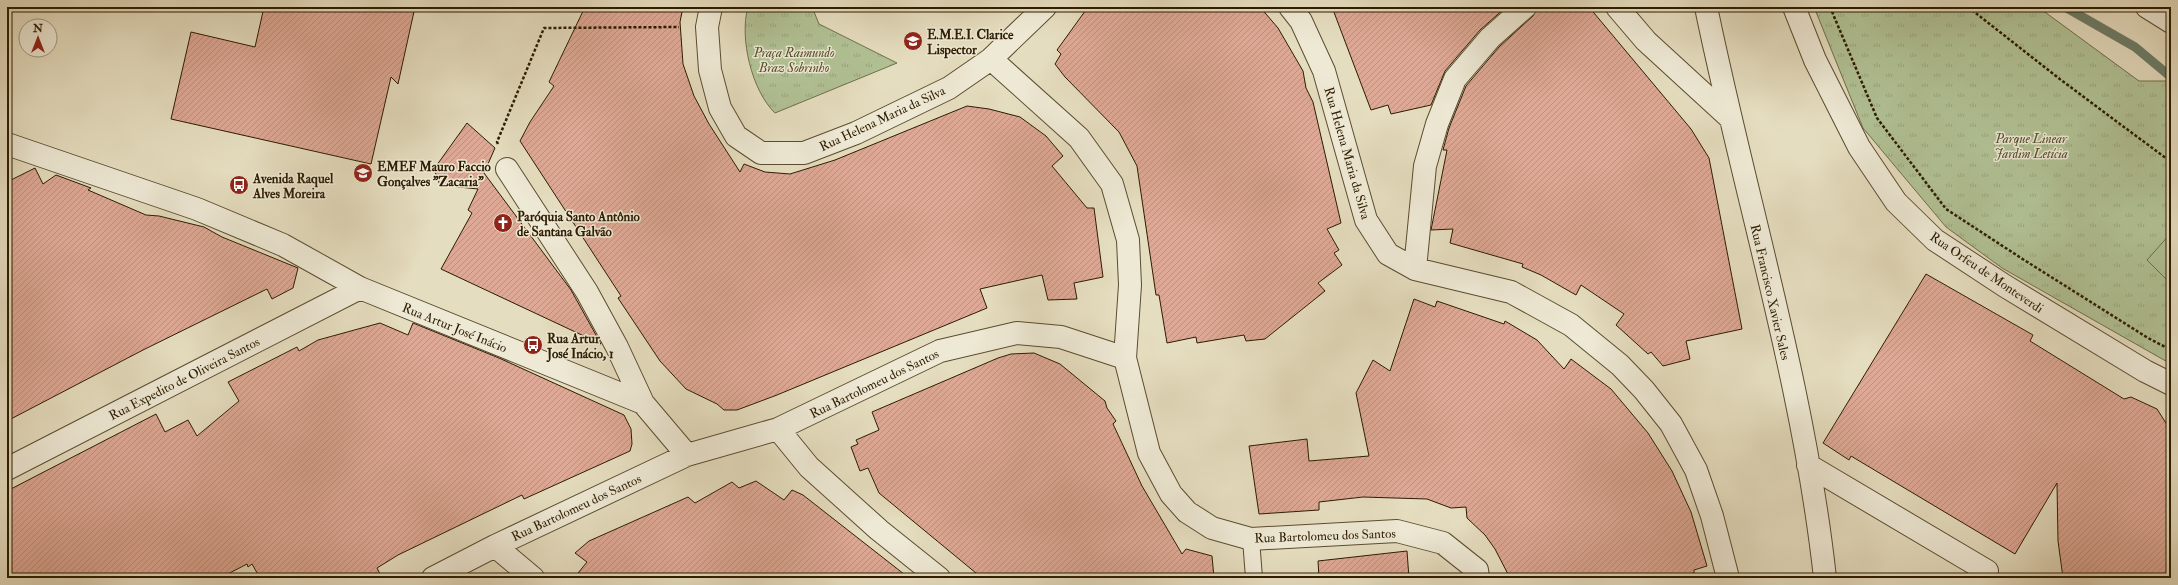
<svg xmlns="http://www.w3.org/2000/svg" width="2178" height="585" font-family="'IM FELL Double Pica',serif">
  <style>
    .grass { fill: url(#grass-tufts); stroke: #6f6f4b }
    .pitch { fill: #b1c295; stroke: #6f6f4b }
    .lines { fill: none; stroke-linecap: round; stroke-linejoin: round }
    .stream { stroke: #6d7d68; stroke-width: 9 }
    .building { fill: url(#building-hatch); stroke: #2d1c01 }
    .lane-casing { stroke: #5b4c30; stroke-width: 18 }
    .street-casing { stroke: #5b4c30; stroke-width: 24 }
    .path { stroke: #2d1c01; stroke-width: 2.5; stroke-dasharray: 3 2; stroke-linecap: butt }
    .lane { stroke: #eee9d5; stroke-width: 16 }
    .street { stroke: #eee9d5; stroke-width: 22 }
    .labels { text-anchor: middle; stroke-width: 3; stroke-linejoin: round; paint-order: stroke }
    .poi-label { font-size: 13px; font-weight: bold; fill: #2d1c01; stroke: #eee9d5; text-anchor: start }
    .park-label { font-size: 13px; font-style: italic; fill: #554e2d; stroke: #eee9d5 }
    .street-label { font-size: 13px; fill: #2d1c01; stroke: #eee9d5 }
  </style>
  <defs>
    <pattern id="grass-tufts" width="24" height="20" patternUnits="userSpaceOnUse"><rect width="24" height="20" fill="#b1c295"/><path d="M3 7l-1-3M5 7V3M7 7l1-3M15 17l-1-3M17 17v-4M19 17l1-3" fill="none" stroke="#99a67f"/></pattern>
    <pattern id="building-hatch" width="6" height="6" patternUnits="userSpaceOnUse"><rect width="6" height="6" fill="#dda895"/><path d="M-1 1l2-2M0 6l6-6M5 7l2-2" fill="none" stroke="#be907f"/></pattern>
  </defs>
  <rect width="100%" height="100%" fill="#e5ddbf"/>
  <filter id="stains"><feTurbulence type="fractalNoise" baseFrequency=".005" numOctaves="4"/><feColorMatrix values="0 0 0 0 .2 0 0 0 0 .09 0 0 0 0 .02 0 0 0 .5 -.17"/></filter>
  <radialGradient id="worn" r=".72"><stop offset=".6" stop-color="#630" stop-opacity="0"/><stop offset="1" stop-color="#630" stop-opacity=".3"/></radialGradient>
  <path class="grass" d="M748,7H812L819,24L897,63L775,113C752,91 739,38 748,7Z
    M1814,7H2038L2139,81H2171V364L2002,268L1946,227L1863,128Z"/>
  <path class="pitch" d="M2171,233V284L2147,260Z"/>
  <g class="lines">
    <path class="stream" d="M2065,7L2135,47L2171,77"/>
  </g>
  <path class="building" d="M264,7H415L398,84L391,77L371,164L171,119L191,32L255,47Z
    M585,7H683L680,22L683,64L694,96L709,124L740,172L744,164L765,172L790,174L835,160L967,106L989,109L1020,117L1046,136L1063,156L1052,166L1087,208H1094L1103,277L1074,283L1077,299L1048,300L1042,275L980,289L987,308L777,395L737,410H724L717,404L686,389L660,361L618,298L621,296L520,141L530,122L554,86L549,82Z
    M1088,7H1260L1278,28L1303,71L1306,88L1313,102L1341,223L1327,229L1339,250L1334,253L1342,265L1318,283L1325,291L1265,339L1246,341L1244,335L1197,343L1196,337L1167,343L1159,295H1156L1137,166L1119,132L1065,77L1055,64L1061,54L1057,50Z
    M1332,7H1506L1480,30L1445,71L1431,105L1391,114L1388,105L1371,110Z
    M1537,7H1589L1691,129L1709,158L1742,329L1686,341L1690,359L1663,366L1651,352L1648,354L1616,325L1624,314L1581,285L1576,295L1541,275L1522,267L1523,264L1450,243L1453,229L1431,230L1447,150H1443L1449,128L1466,86L1499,47L1533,16Z
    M467,123L495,148L484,173L571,290L601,344L441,269L472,213L468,210L478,189L440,185L434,169Z
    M35,168L43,184L56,175L91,188L88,190L146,215L159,216L204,227L222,237L298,268L293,288L272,299L267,289L143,350L7,421V182Z
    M1926,274L2033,335L2030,341L2124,399L2131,397L2157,409L2171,431V578H2063L2058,541L2057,483L2015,554L1851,456L1849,460L1823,443Z
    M1414,299L1435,307L1437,301L1504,324L1505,321L1537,340L1564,369L1571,359L1611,389L1648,433L1672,471L1691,512L1707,566L1694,570V573L1684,575L1685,578H1510L1495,549L1485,535L1467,518L1466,507L1451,508L1427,499L1363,497L1319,502V510L1259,514L1249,446L1307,439L1309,461L1369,456L1356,393L1373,360L1390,371Z
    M380,323L408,335L413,323L499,358L624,415L631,429L632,444L630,451L524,499L522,495L398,555L377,568L382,578H260L252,564L248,567L247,564L220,578H7V491L156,414L165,432L188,420L197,436L239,401L228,382L297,347L299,351L318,340Z
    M1034,353L1060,364L1105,401L1107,408L1116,421L1113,424L1142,486L1182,554L1186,549L1212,556L1214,578H982L879,493L868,468L860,471L851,447L858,444L856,440L879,430L872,412L998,358L1011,354Z
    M756,481L784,500L792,490L803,495L909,578H574L587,562L575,553L589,541L688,497L695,503L732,482L739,488Z
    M1407,551L1409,578H1319L1318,561Z"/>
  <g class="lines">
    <defs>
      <path id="lane" d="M1251,539L1254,578"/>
      <path id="street" d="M711,7L707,27L710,70L720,108L736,136L761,153H804L856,133L949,88L991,59L1045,7
        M1290,7L1301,21L1324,71L1366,220L1388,254L1415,269L1511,292L1571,325L1620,365L1644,390L1671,424L1696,470L1712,516L1728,578
        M1617,7L1646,41L1730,118
        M1706,7C1745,197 1804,385 1825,578
        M1794,7L1815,60L1859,147L1896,202L1935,240L2005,286L2145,371L2171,384
        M2147,7L2171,22
        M991,59L1079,138L1112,184L1128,240L1130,285L1125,358L1149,453L1171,494L1187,512L1212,528L1251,539L1397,531L1443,543L1477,570L1478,578
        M7,144L197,209L283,245L360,288L643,403L687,455
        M507,169L587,292L617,347L643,403
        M1415,269L1425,166L1437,124L1455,79L1490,38L1525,7
        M778,429L809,467L879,530L939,578
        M1808,465L1987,571
        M7,469L360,288
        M495,546L533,578
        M433,578L495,546L687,455L778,429L940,351L1017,333L1061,337L1125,358"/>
    </defs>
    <use href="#lane" class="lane-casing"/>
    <use href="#street" class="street-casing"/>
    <path class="path" d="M1830,7L1877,118L1946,209L2021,258L2148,338L2171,350
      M1968,7L2061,80L2171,162
      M498,144L497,142L544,28L679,27"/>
    <use href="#lane" class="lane"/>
    <use href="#street" class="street"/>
  </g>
  <defs>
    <symbol id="school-disc" viewBox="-11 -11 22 22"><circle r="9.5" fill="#8f2418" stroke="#eee9d5"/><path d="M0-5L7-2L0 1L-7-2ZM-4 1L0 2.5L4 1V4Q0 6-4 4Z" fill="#fff"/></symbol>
    <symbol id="bus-disc" viewBox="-11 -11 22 22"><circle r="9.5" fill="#8f2418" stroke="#eee9d5"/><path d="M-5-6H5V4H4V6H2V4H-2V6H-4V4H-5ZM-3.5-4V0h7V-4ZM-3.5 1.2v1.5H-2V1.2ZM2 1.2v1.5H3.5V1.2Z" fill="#fff"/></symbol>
    <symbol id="church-disc" viewBox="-11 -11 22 22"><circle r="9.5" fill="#8f2418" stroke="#eee9d5"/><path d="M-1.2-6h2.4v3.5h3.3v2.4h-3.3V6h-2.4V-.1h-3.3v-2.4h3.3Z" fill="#fff"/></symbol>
  </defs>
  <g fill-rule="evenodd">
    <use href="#school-disc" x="902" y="30" width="22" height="22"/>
    <use href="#school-disc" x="352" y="162" width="22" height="22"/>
    <use href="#bus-disc" x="228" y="174" width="22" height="22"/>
    <use href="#church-disc" x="492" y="212" width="22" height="22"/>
    <use href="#bus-disc" x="522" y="334" width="22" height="22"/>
  </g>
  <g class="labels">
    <g class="poi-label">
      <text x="927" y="39">E.M.E.I. Clarice<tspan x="927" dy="15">Lispector</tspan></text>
      <text x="377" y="171">EMEF Mauro Faccio<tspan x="377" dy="15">Gonçalves "Zacaria"</tspan></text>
      <text x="253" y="183">Avenida Raquel<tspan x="253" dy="15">Alves Moreira</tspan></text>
      <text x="517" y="221">Paróquia Santo Antônio<tspan x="517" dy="15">de Santana Galvão</tspan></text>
      <text x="547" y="343">Rua Artur<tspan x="547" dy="15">José Inácio, 1</tspan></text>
    </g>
    <g class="park-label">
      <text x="794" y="57">Praça Raimundo<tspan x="794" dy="15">Braz Sobrinho</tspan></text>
      <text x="2031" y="143">Parque Linear<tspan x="2031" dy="15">Jardim Letícia</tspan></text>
    </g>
    <g class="street-label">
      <text transform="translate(882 118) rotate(-25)" y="5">Rua Helena Maria da Silva</text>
      <text transform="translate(1348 153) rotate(74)" y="5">Rua Helena Maria da Silva</text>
      <text transform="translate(1987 272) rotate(34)" y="5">Rua Orfeu de Monteverdi</text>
      <text transform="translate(1771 292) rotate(77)" y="5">Rua Francisco Xavier Sales</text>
      <text transform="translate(455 327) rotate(22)" y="5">Rua Artur José Inácio</text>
      <text transform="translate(184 378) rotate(-27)" y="5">Rua Expedito de Oliveira Santos</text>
      <text transform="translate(874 383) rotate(-26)" y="5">Rua Bartolomeu dos Santos</text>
      <text transform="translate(576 507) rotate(-25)" y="5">Rua Bartolomeu dos Santos</text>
      <text transform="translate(1325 535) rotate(-2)" y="5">Rua Bartolomeu dos Santos</text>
    </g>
  </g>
  <rect width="2178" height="585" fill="none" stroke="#e5ddbf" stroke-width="24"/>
  <rect x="8" y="8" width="2162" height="569" fill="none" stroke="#2d1c01" stroke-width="2"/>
  <rect x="12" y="12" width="2154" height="561" fill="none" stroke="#2d1c01"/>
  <g transform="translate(38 38)"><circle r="19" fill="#eee9d5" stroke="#a19780"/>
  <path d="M0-3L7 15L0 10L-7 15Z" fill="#8f2418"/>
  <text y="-6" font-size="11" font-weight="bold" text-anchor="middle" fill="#2d1c01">N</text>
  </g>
  <rect width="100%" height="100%" filter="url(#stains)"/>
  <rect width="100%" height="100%" fill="url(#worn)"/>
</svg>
